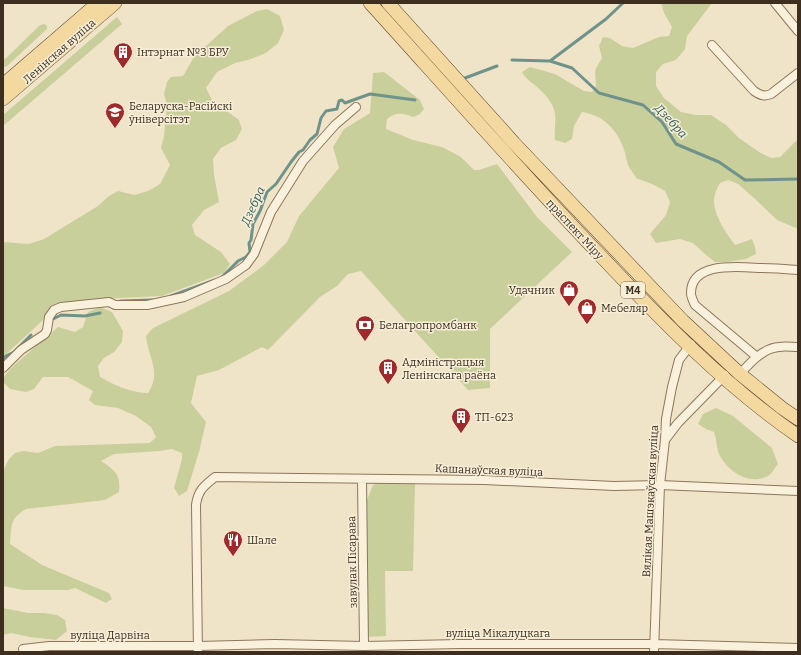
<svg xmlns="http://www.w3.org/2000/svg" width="801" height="655" font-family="Bitter,serif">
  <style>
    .green { fill: #c9cf9b }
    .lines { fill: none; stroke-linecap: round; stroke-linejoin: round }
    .stream { stroke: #6f938a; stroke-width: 3 }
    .minor-casing { stroke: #8d765c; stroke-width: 10 }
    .primary-casing { stroke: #5b4430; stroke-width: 14 }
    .minor { stroke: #faf1dc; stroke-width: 8 }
    .primary { stroke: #f3d9a0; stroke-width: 13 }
    .labels { text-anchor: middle; stroke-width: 3; stroke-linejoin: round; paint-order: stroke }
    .shield { fill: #f7eed8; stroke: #756857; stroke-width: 1 }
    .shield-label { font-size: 10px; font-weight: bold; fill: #3d2e20 }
    .street-label { font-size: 11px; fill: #3d2e20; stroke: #f7eed8 }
    .poi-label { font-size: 11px; fill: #3d2e20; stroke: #f7eed8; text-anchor: start }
    .water-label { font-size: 12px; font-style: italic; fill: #2f5d5a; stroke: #f7eed8 }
  </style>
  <rect width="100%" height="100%" fill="#f0e4c8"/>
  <path class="green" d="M661,3H712L687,36L685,49L676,60L663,64L656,72V86L664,98L681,112L696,115H711L726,125L739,138L759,152L771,158L780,157L798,139V229L777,220L754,198L738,184L728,180L720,183C718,187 716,190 715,194C710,211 726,233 735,245L752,239L755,247L756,254L746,259L727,262H715L705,254L693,243L680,239L656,243L650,234L666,215L670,202L665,191L654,185L636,178C634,174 630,169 628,165C626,160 626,154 624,150C618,130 603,115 582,112L574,126L572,139L565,143L555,140C554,131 556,123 555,114C554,104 545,94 538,88C532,82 525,79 522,72L530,67L555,74L584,91L592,92L596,86L595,70L602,58L599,46L603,37L610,38L622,46L633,48L659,37L669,36L672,27L664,13Z
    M267,9L280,16L284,30L278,43L266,53L248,60L235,63L217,72L206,88L212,100L239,120L242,129L236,140L221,148L213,159L214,175L219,202L204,210L192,225L195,235L221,252L230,264L224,273L162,296L99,299L74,303L50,311L42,321L3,357V242L29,244L44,239L98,206L109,196L118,191L134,195L148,191L160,184L170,165L161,148L164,136L167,104L164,94L167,82L171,77L183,76L194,57L228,26L257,11Z
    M117,17L122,24L3,126V115Z
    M45,24L47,26V29L6,67L3,66V61L40,25Z
    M384,72L420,100L424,109L420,114L413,117C402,113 396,112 387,119L386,129L413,140L442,147L461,157L474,170H479L497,164L537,217L572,252L490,329V388L468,390L361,271L348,274L337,286L320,297L268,350L262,347L219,370L197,376L191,403L206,422L199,452L187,491L179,496L174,488L182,459V453L172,449L160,451L114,454L101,461C115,470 121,475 119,492L105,500L26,509C9,519 12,526 10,544L42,565L109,593L112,599L106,603L75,588L68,590H23L3,586V471L9,459L15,453L23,451L38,453L55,446L150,443L156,437L151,427L136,416L118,408L95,405L89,400L93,391L68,377H43L34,389L26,392L10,389L3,382V378L11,368L58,327L75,332L83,327L88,312L100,307L112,312L123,331L122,342L114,352L104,358L98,366L100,377C117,386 128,392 148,393C162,372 148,358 146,336L153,328L229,291L264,265L287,242L299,216L339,168L333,147L344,129L370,113L373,73Z
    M716,408L733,416L772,448L778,464C775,467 772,474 768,476C749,486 727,471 719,454C716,447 717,439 714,432L706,429L698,424L703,414Z
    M402,482L415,484L413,571H385L386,636L366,637L365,505L373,485L375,484Z
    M3,608L28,613H44L57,615L65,620L67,631L56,640L30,637L11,633L3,635Z"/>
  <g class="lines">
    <path class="stream" d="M512,60L550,61L572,68L599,93L643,105L662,122L676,144L719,162L745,180L798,179
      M550,61L606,19L623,3
      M465,78L497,66
      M222,277L238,261L246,257L250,252L249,243L251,240L253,224L260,211L267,192L276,184L291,162L299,152L303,150L310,140L317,134L321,118L326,111L337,109L339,101L342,100L345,103L370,94L415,100
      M171,296L215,280
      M120,301L152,300
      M51,320L61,315L85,316L100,313
      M3,359L6,356L14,352L31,335"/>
    <defs>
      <path id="minor" d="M775,3L798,31
        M712,45L754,91C760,95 764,97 771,94L798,73
        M757,357L695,305C693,301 691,297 691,293C691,261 739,267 761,268C773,268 786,269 798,270
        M3,368L21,350L45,334L47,330L49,317L54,310L61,307L109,302L115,305H147L184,297L226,279L246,265L254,254L271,212L303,161L335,125L356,107
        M740,374C750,363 763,348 779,347C785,346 792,347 798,347
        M665,440L678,423L725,375
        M362,479L364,646
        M23,649L49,646H198L275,644L364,646L460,644H654L798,648
        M198,652L196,505C198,490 204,486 215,477L484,480L614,486L660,485L798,491
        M654,652L660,485L665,440L666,419L672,387L679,360L691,344"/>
      <path id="primary" d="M370,3C446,87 521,172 599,254C660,319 724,385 798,436
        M388,3L514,143L683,321L740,374L782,408L798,419
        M3,85L98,3
        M3,99L115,3"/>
    </defs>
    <use href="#minor" class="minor-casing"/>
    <use href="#primary" class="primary-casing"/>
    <use href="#minor" class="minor"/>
    <use href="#primary" class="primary"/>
  </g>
  <defs>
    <symbol id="building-pin" viewBox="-11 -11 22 30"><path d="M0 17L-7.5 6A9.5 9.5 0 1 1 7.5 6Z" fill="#9e2a2b" stroke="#f7eed8"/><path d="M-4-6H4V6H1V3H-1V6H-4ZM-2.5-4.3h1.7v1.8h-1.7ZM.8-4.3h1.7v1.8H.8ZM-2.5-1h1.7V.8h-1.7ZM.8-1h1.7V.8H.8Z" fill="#fff"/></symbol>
    <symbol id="university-pin" viewBox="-11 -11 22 30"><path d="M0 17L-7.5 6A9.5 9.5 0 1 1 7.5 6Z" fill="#9e2a2b" stroke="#f7eed8"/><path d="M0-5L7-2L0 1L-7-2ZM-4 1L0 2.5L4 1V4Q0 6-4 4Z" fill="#fff"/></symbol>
    <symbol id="shop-pin" viewBox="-11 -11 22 30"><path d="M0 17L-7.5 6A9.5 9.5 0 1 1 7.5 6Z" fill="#9e2a2b" stroke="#f7eed8"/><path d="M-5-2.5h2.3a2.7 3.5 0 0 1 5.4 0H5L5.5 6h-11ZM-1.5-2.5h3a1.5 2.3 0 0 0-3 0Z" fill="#fff"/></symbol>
    <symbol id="bank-pin" viewBox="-11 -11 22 30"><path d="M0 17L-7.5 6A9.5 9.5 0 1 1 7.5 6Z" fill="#9e2a2b" stroke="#f7eed8"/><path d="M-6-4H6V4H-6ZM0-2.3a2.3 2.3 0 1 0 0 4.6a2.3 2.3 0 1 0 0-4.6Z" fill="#fff"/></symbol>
    <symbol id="restaurant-pin" viewBox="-11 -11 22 30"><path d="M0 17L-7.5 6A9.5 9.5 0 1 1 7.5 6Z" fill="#9e2a2b" stroke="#f7eed8"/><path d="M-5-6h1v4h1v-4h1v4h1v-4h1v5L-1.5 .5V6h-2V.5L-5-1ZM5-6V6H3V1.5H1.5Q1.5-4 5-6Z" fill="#fff"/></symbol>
  </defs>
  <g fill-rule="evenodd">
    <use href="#building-pin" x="112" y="41" width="22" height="30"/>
    <use href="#university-pin" x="104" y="101" width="22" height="30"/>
    <use href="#shop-pin" x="558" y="279" width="22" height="30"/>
    <use href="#shop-pin" x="576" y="297" width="22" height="30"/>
    <use href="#bank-pin" x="354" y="314" width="22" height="30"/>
    <use href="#building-pin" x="377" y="357" width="22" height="30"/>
    <use href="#building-pin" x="450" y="406" width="22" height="30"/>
    <use href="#restaurant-pin" x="222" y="529" width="22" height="30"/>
  </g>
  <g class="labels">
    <rect class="shield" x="621" y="282" width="24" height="16" rx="3"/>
    <g class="shield-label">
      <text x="633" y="294">М4</text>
    </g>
    <g class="street-label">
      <text transform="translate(59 51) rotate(-41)" y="4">Ленінская вуліца</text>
      <text transform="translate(575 229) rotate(47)" y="4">праспект Міру</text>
      <text transform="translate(489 470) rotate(2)" y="4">Кашанаўская вуліца</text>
      <text transform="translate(650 501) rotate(-87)" y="4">Вялікая Машэкаўская вуліца</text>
      <text transform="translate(352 562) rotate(-91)" y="4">завулак Пісарава</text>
      <text x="498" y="637">вуліца Мікалуцкага</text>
      <text x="110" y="639">вуліца Дарвіна</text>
    </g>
    <g class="poi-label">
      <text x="137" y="56">Інтэрнат №3 БРУ</text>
      <text x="129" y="110">Беларуска-Расійскі<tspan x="129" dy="13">ўніверсітэт</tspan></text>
      <text x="555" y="294" text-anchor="end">Удачник</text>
      <text x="601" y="312">Мебеляр</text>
      <text x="379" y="329">Белагропромбанк</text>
      <text x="402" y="366">Адміністрацыя<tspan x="402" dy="13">Ленінскага раёна</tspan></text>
      <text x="475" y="421">ТП-623</text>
      <text x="247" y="544">Шале</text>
    </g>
    <g class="water-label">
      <text transform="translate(671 121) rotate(47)" y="4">Дзебра</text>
      <text transform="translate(253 206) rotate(-66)" y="4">Дзебра</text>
    </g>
  </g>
  <rect width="801" height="655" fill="none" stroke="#3d2e20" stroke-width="8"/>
</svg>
